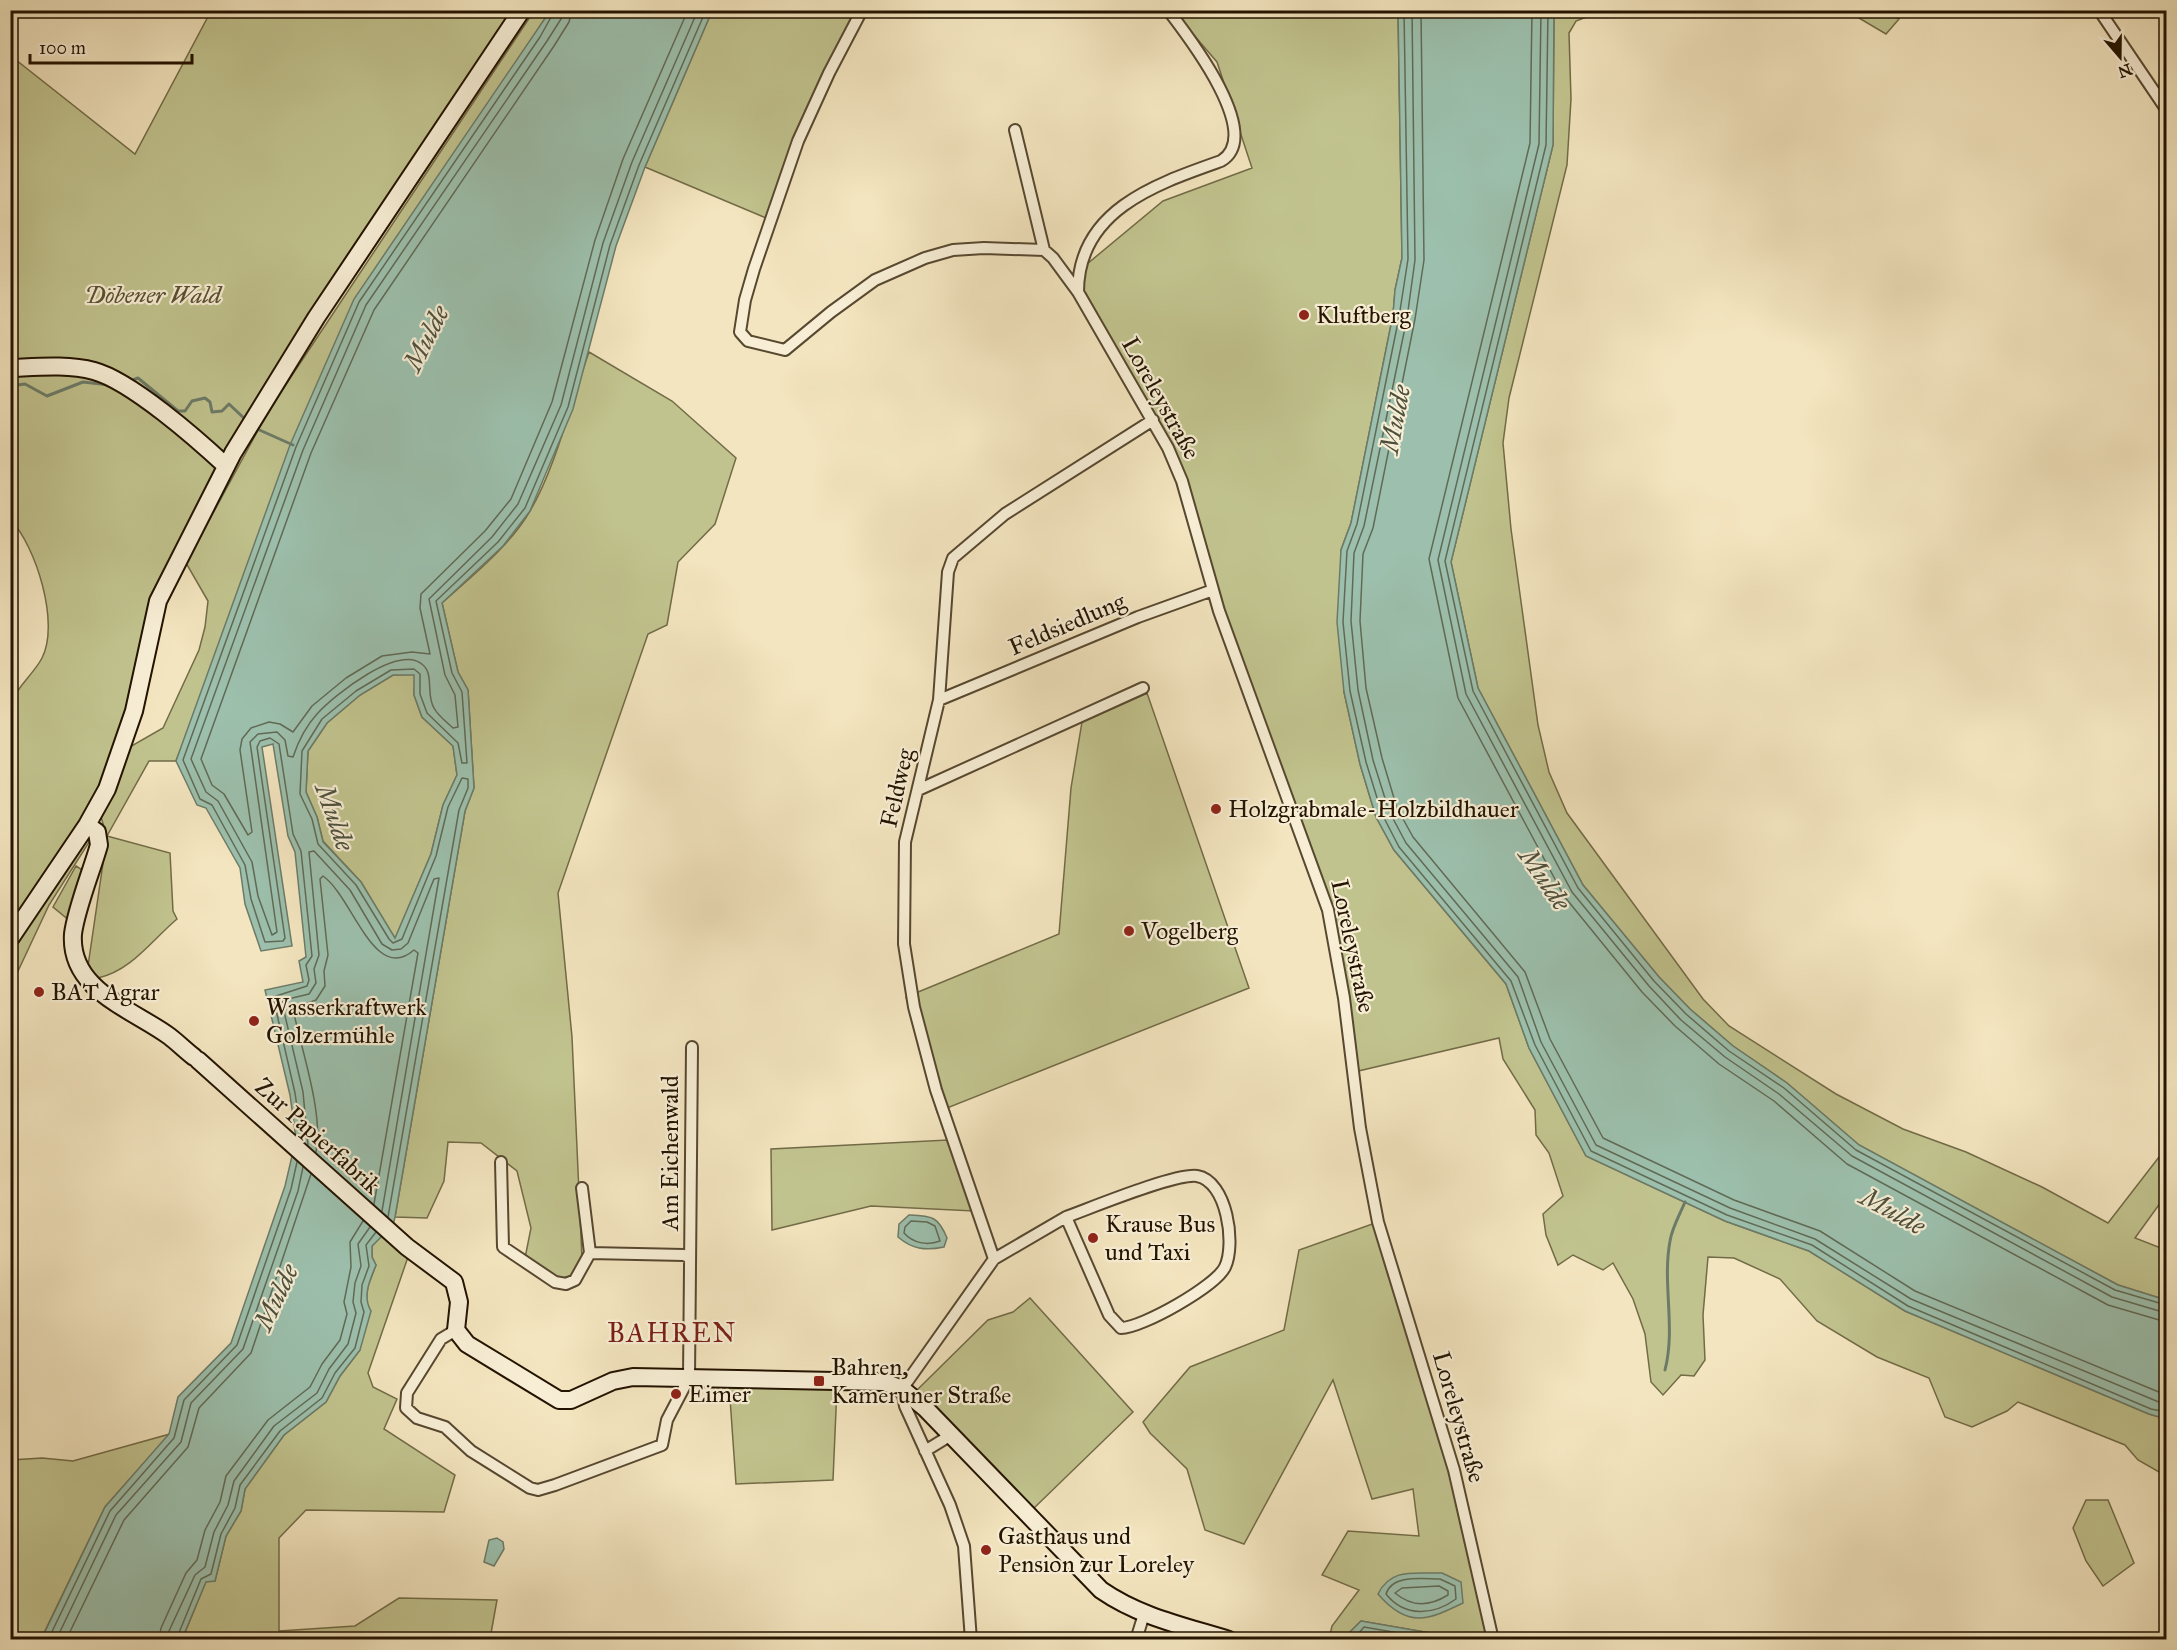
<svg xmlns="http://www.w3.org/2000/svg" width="2177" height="1650" font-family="'IM FELL Great Primer',serif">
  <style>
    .green { fill: #c1c38e; stroke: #726b47; stroke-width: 1.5 }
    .water { fill: #9cc0ad; stroke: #6c7b68; stroke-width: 1.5; fill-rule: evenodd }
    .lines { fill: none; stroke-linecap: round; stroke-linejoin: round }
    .shore { stroke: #606a56; stroke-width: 1.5 }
    .stream { stroke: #6c7b68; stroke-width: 3 }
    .street-casing { stroke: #574830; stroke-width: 14 }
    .secondary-casing { stroke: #231300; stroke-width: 20 }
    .street { stroke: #f7eed5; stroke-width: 10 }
    .secondary { stroke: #f7eed5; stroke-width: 16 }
    .poi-dot { fill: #8f2418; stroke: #f7eed5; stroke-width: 2 }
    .labels { text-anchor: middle; stroke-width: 4.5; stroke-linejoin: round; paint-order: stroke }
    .park-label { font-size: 24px; font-style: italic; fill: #5a5132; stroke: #f7eed5 }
    .poi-label { font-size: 24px; fill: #231300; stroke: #f7eed5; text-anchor: start }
    .street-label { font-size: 24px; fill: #231300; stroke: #f7eed5 }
    .water-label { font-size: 26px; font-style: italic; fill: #4d503d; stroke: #f7eed5 }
    .quarter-label { font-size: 27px; letter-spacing: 1.5px; fill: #7a1f14; stroke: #f7eed5 }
  </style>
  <rect width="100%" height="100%" fill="#f3e5bf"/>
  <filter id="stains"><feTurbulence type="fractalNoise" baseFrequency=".00333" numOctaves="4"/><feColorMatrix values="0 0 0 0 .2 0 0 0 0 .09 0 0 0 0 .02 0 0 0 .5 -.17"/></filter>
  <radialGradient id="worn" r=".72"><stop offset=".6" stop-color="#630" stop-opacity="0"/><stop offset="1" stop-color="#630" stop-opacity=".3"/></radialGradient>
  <path class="green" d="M211,11H515L181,540L102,787L11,928V703C18,685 33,675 42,658C60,623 36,547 11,520V56L135,154Z
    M534,11H550L535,34L227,626L176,761H149L107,836L170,853L173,911L177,919C152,940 131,971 98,978L88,966L107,836L100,814L128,748L163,728L199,650L205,627L208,601L186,563L269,410Z
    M712,11H855L766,218L645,167Z
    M1173,11H1398L1402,258L1395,290L1393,315L1351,523L1341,550L1344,692L1360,764L1376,817L1394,850L1506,984L1529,1048L1586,1156L1725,1221L1809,1251L1905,1311L2149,1414L2166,1419V1476L2138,1460L2125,1445L2018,1402L2007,1411L1972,1427L1945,1417L1929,1378L1877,1357L1817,1321L1780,1279L1734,1258L1708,1257L1703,1315L1705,1360L1694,1376L1681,1375L1663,1395L1651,1382L1645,1334L1633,1299L1613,1263L1603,1270L1573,1255L1558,1265L1546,1235L1543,1214L1563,1196L1549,1153L1536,1135L1535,1110L1503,1059L1499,1038L1354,1072L1336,946L1210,589L1162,429L1075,274L1163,201L1252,168L1217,62Z
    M1554,11H1602L1576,21L1569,33L1571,99L1567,165L1509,398L1503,443L1511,529L1538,725L1549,772L1567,813L1703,999L1729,1026L1836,1094L1903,1129L1966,1152L2042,1187L2108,1223L2166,1148V1195L2135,1238L2166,1250V1300L2118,1285L1859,1145L1787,1083L1733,1046L1690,1009L1659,977L1583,885L1478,688L1451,562L1553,145Z
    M1847,11H1883L1899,19L1886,34Z
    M589,352L672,401L736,458L715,524L678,562L667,625L648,634L558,893L572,1037L582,1259L573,1274L565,1280L553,1277L525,1258L531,1228L517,1171L481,1143L448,1142L444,1181L427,1218L395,1217L465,811L474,788L468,690L458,672L442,603C472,576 509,547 530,511C555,469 572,400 589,352Z
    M415,674L414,695L422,717L453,746L457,775L443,805L431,854L395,939L361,882L323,841L317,817L306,792L308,751L327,723L360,695L393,675Z
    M1147,693L1249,988L937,1112L906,997L1059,934L1071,788L1082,722Z
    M88,833L93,836L49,905L11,986V954Z
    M76,866L87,873L70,921L53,907Z
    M948,1140L974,1211L871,1206L772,1230L771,1149Z
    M1378,1222L1465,1518L1489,1639H1465L1361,1621L1347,1635V1639H1329L1332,1626L1359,1590L1322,1575L1348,1531L1419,1536L1413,1489L1372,1499L1333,1380L1244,1544L1205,1530L1187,1469L1150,1433L1143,1422L1190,1367L1284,1330L1299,1250Z
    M382,1235L408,1257L368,1373L373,1387L397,1399L384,1429L455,1475L444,1512L306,1510L279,1538V1631L355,1626L399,1598L497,1600L490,1639L350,1640L324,1636L290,1640H182L206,1581H215L226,1536L241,1511L245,1489L284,1435L326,1402L340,1376L360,1350L368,1286L376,1265L372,1257V1246Z
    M1030,1298L1133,1412L1032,1510L916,1391L988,1320L1013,1312Z
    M729,1384L837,1387L833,1480L736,1484Z
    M170,1434L105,1507L41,1639L11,1640V1460L42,1458L73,1461Z
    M2086,1500H2108L2134,1563L2103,1586L2086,1561L2073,1528Z"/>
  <path class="water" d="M550,11H712L645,167L616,246L573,409L530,511L503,546L442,603L458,672L468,690L474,788L465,811L395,1217L393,1225L372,1246V1257L376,1265C370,1280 362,1296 371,1311L360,1350L340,1376L326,1402L284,1435L245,1489L241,1511L226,1536L215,1581L206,1582L182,1639L41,1640L105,1507L169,1434L178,1397L231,1343L285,1186L296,1139L290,1095L265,990L303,982L299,961L306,957L295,852L288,836L273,744L262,747L292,946L261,951L245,904L240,868L206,808L197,805L176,761L290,445L354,299ZM393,675H414V695L422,717L453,746L457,775L443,805L431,854L395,938L361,882L323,842L317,817L306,792L308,751L327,723L360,695Z
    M1398,11H1554L1553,145L1451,562L1478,688L1583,885L1659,977L1690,1009L1733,1046L1787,1083L1859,1145L2118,1285L2166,1300V1419L2149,1414L1905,1311L1809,1251L1725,1221L1586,1156L1529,1048L1506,984L1394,850L1376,817L1360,764L1344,692L1337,622L1341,550L1351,523L1393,315L1395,290L1402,258Z
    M909,1215C932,1216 938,1216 947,1238L944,1247C925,1251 912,1249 898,1237L899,1224Z
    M497,1538L503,1542L504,1549L494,1566L484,1562L489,1540Z
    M1442,1573L1461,1582L1463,1603C1428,1620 1408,1629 1378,1594C1391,1567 1416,1574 1442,1573Z
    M1361,1621L1465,1639H1347V1635Z"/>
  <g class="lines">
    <path class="shore" d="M563,10L561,19L547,41L366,305L303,450L191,759L206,792L218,801L252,862L258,896L272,935L277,932L250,742L258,734L277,732L285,740L288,756L293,757C298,742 306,726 317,714C333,696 399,643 423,665C434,674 426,696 434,708C438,716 447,722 453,728L458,727L455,695L445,675L429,599L492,537L518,504L561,405L603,243L632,162L698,10
      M572,10L569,22L554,46L374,310L311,453L201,759L212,785L224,794L248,835L252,832L240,750L242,739L251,728L269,722L280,724L293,732L312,706L346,678L382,656L412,652L430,654L420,608L421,594L485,531L511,499L552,402L595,240L623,159L688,10
      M1404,10L1408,259L1399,317L1357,524L1347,551L1343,622L1350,691L1366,762L1382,814L1399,847L1511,981L1535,1045L1591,1151L1727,1215L1812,1245L1908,1306L2151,1409L2166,1412
      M1412,10L1415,260L1407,318L1364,526L1354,553L1351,621L1358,690L1373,760L1389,811L1406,843L1518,977L1541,1042L1596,1145L1730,1208L1815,1239L1911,1299L2166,1405
      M1421,10L1424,260L1415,319L1373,528L1363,554L1360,621L1366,688L1382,758L1397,808L1413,837L1525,972L1550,1039L1603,1138L1734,1200L1820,1231L1915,1291L2166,1395
      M1532,10L1530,143L1429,559L1458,698L1564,896L1642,992L1675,1026L1719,1064L1774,1101L1847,1164L2108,1305L2166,1322
      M1541,10L1539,144L1438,560L1466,694L1572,892L1649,986L1681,1020L1725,1057L1779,1094L1852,1156L2112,1297L2166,1313
      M1548,10L1546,145L1445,561L1473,691L1578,888L1654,981L1686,1014L1729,1051L1784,1088L1856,1150L2115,1290L2166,1305
      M302,1140L295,1093L273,997L307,986L309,980L306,965L312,956L301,851L293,834L279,744L270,738L260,741L257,747L285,938L283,941L265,942L251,899L245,865L212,805L200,799L183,760L296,447L359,302L540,37L555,10
      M308,1146L303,1092L282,1003L284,1000L309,994L316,983L314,969L319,955L309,852L314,851L350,890L382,944L392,950L401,949L408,943L434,879L439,878L382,1211
      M316,1152C324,1114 301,1049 293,1009L316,1000L325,986L324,971L328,955L320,879L323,876C353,897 374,985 414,950L418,953L374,1204
      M388,1217L459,810L468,788V779L462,778L448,807L436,856L402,939L393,943L389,939L356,885L318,844L312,819L300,794L302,751L322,719L356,691L391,670L414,669L420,674V694L427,713L458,743L462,763H467L462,692L452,673L436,601L498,542L525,508L568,407L610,245L639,165L706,10
      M911,1221L927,1222L935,1226L940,1241C927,1246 913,1243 904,1233L905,1227Z
      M1440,1579L1455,1586L1456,1599C1434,1615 1405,1618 1386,1594C1392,1574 1423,1579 1440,1579Z
      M1439,1586L1448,1591V1595C1430,1606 1413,1608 1395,1593L1402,1588Z
      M48,1640L110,1511L174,1438L184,1400L237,1345L291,1189L297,1162
      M56,1640L116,1515L181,1442L191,1403L243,1349L298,1191L303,1167
      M66,1640L124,1520L188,1447L199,1408L251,1353L311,1174
      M159,1640L161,1628L186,1573L197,1560L205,1530L220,1502L226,1476L268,1420L310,1387L322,1364L340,1340L347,1314L344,1302L351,1267L350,1242L363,1221
      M168,1640L169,1631L195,1575L205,1567L214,1532L228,1505L234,1481L274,1426L317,1393L329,1369L348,1344L356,1313L353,1302L355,1283L361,1266L358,1244L370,1227
      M176,1640L201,1579L211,1574L221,1534L235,1508L240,1485L280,1431L322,1398L335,1373L355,1348L364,1312L361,1302L362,1285L369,1266L366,1245L376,1232
      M1353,1640L1364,1627L1439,1640"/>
    <path class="stream" d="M130,381L138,378L178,411H185L192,401L205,398L210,402L212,412L222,411L229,404L246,420
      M10,386L25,384L47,396L83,382L110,385
      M255,428L293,445
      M1665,1370C1676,1327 1662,1284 1670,1241C1672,1228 1680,1214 1685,1202"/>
    <defs>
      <path id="street" d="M862,10L829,73L798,141L754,269L745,300L740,332L748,341L785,350L831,312L875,280L925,258L953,250L984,248L1044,250L1053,258L1078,292L1168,448L1182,481L1219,611L1328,910L1344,998L1360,1128L1378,1222L1454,1470L1493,1640
        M2099,10L2166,109
        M1015,130L1044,250
        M1078,292C1078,210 1156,184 1221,161C1265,135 1188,36 1168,10
        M939,700L1138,617L1213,590
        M918,790L1143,688
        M501,1162L503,1247L555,1282L566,1284L575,1280L590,1253L582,1188
        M590,1253L684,1255L690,1258
        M994,1259L936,1090L914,1007L904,944L905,842L939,700L948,572L953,558L1005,514L1153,420
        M456,1330L441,1339L407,1393L406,1408L417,1418L445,1427L471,1451L530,1488L538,1490L555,1485L662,1445L667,1420L689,1378L692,1047
        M925,1451L951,1435
        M971,1640L964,1546L950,1505L905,1406L902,1389L994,1259L1066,1217L1109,1315L1121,1328C1142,1328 1216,1286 1225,1267C1236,1244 1227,1181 1197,1176C1175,1173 1091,1208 1066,1217
        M1136,1640L1144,1614"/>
      <path id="secondary" d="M10,368C37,367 68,364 94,371C131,381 197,439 226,466
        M87,825L97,832L99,845C92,870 76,909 73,934C69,990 132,1009 169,1036C177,1042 185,1050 194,1057
        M10,939L87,825L107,789L134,711L158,601L233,453L316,318L522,10
        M198,1060L407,1247L454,1282L459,1302L456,1330L467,1344L559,1400H571L613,1381L633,1377L884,1382L902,1389L925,1408L1101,1590C1140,1617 1184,1626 1229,1640"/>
    </defs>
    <use href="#street" class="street-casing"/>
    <use href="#secondary" class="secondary-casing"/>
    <use href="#street" class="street"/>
    <use href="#secondary" class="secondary"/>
  </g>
  <g class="poi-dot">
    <circle cx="1304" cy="315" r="6"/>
    <circle cx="1216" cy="809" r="6"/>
    <circle cx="1129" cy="931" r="6"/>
    <circle cx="39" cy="992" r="6"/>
    <circle cx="254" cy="1021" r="6"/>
    <circle cx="1093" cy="1238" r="6"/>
    <rect x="813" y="1375" width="12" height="12" rx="3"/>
    <circle cx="676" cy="1394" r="6"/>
    <circle cx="986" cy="1550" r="6"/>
  </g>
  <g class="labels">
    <g class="park-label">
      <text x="153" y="303">Döbener Wald</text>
    </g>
    <g class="poi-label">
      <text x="1316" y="323">Kluftberg</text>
      <text x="1228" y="817">Holzgrabmale-Holzbildhauer</text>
      <text x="1141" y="939">Vogelberg</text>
      <text x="51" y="1000">BAT Agrar</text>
      <text x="266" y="1015">Wasserkraftwerk<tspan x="266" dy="28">Golzermühle</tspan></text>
      <text x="1105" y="1232">Krause Bus<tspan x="1105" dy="28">und Taxi</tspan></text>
      <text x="831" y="1375">Bahren,<tspan x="831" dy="28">Kameruner Straße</tspan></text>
      <text x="688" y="1402">Eimer</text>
      <text x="998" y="1544">Gasthaus und<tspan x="998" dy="28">Pension zur Loreley</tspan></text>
    </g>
    <g class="street-label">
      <text transform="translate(1161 398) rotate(61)" y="8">Loreleystraße</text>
      <text transform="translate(1067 624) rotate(-23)" y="8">Feldsiedlung</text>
      <text transform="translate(897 788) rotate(-77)" y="8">Feldweg</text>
      <text transform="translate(1353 946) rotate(78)" y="8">Loreleystraße</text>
      <text transform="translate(318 1136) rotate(42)" y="8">Zur Papierfabrik</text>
      <text transform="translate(670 1153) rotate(-90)" y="8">Am Eichenwald</text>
      <text transform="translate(1459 1417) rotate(74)" y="8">Loreleystraße</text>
    </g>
    <g class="water-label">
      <text transform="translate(426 338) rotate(-63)" y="9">Mulde</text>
      <text transform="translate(1395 419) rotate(-79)" y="9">Mulde</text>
      <text transform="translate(335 817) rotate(71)" y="9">Mulde</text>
      <text transform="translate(1545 879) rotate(56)" y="9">Mulde</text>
      <text transform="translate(1893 1211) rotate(29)" y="9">Mulde</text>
      <text transform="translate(276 1297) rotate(-65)" y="9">Mulde</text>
    </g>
    <g class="quarter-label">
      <text x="672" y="1342">BAHREN</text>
    </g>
  </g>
  <rect width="2177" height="1650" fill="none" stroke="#f3e5bf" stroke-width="36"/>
  <rect x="12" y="12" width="2153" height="1626" fill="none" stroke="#231300" stroke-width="3"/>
  <rect x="18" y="18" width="2141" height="1614" fill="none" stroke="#231300" stroke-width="1.5"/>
  <g transform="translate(2120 57) rotate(160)" stroke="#f7eed5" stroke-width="4.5" paint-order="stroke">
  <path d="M0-4.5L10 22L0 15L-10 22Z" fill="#231300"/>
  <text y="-9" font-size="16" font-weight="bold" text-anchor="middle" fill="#231300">N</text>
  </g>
  <path d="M30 54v9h162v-9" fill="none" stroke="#231300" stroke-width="3"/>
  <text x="39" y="54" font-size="18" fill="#231300" stroke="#f7eed5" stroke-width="4.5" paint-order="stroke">100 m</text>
  <rect width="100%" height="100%" filter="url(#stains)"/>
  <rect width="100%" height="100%" fill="url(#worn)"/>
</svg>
